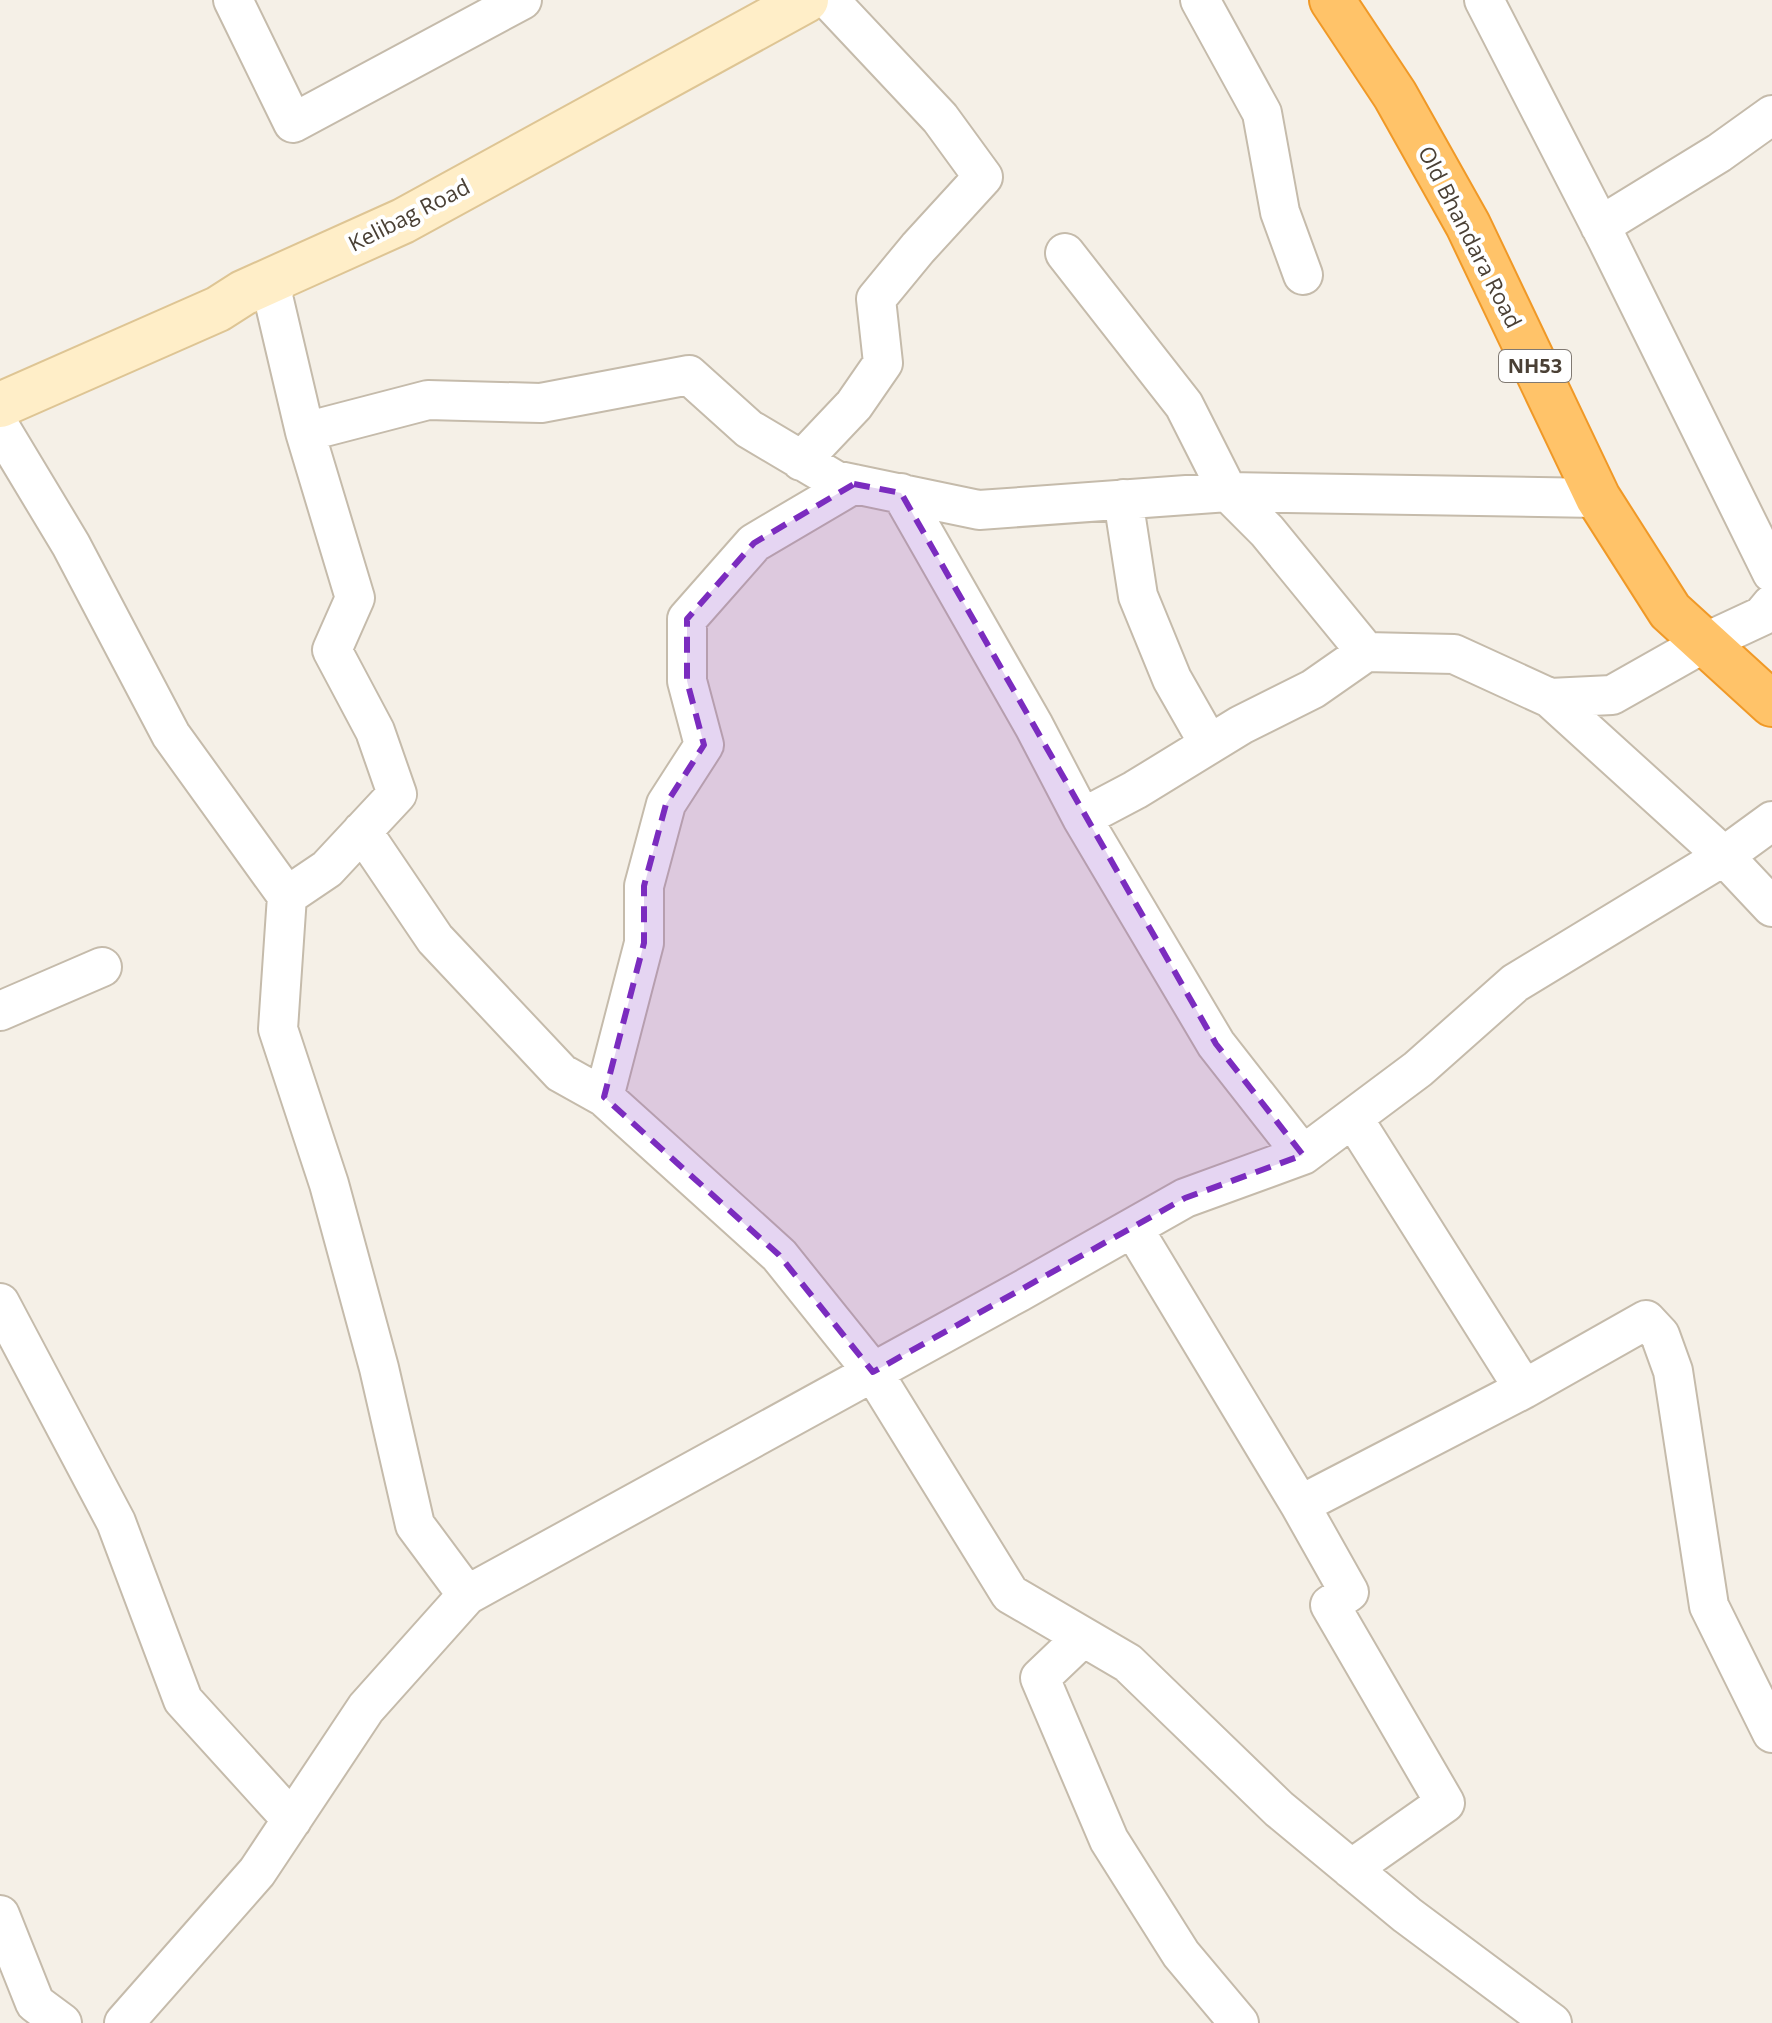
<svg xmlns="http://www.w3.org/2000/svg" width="1772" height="2023" font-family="'Open Sans',sans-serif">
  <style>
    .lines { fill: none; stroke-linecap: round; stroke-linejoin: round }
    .street-casing { stroke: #c5bbab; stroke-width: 42 }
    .secondary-casing { stroke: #dec594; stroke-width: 48 }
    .highway-casing { stroke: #f09927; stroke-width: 48 }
    .street { stroke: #fff; stroke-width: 38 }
    .secondary { stroke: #ffeec8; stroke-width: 44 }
    .highway { stroke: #ffc369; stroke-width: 44 }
    .marked { fill: #7b2cbf; fill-opacity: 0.2; stroke: #7b2cbf; stroke-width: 6; stroke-dasharray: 16 10; stroke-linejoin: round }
    .labels { text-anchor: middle; stroke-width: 8; stroke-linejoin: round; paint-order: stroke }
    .shield { fill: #fff; stroke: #807972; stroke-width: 2 }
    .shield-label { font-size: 20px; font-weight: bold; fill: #4a4035 }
    .street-label { font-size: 22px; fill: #4a4035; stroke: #fff }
  </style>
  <rect width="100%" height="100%" fill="#f5f0e7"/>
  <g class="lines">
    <defs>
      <path id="street" d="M233,0L293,123L522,0
        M1200,0L1262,113L1280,212L1303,275
        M1484,0L1607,239L1772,573
        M1600,226L1719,153L1772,115
        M1065,253L1184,405L1228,492L1267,531L1366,652L1454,654L1550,698L1612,695L1704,643L1762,616L1772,604
        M277,279L273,296L305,432L428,400L541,403L689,375L749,429L835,480L979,510L1228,492L1598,498
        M0,427L71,545L171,735L287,896L278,1029L329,1184L379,1368L415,1525L467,1595
        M801,461L854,405L883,363L876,299L918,248L983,177L940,118L829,0
        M901,493L1034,726L1082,818L1216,1044L1303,1155
        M1123,499L1138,596L1172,679L1209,744
        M1550,698L1724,856L1772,907
        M1082,818L1135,790L1241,725L1313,689L1366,652
        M362,831L435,939L561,1073L604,1097L779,1255L873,1372L1010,1594L1128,1663L1279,1809L1407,1915L1552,2023
        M287,896L327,869L397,794L375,731L332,650L355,598L305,432
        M0,1011L102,967
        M604,1097L644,943V886L666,804L704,745L687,681V619L754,543L854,484
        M1133,1228L1300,1505
        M0,1303L116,1522L183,1700L292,1820
        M1524,1389L1646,1320L1660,1335L1673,1371L1709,1606L1772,1733
        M1083,1637L1040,1678L1109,1840L1181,1954L1239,2023
        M1351,1869L1445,1803L1330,1605L1349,1592L1300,1505L1524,1389L1353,1118
        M0,1915L35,2003L62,2023
        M124,2023L257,1872L366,1708L467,1595L1019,1292L1185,1198L1303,1155L1418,1069L1515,983L1724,856L1772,821"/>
      <path id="secondary" d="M0,405L218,309L243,293L403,221L806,0"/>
      <path id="highway" d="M1332,0L1395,95L1468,225L1598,498L1670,611L1772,704"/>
    </defs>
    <use href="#street" class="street-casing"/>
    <use href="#secondary" class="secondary-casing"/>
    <use href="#highway" class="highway-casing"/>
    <use href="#street" class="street"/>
    <use href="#secondary" class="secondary"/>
    <use href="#highway" class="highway"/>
  </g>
  <path class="marked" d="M854,484L901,493L1216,1044L1303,1155L1185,1198L873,1372L779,1255L604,1097L644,943V886L666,804L704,745L687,681V619L754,543Z"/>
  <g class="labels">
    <rect class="shield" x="1499" y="350" width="72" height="32" rx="6"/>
    <g class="shield-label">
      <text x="1535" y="373">NH53</text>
    </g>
    <g class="street-label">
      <text transform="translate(409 215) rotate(-27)" y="8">Kelibag Road</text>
      <text transform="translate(1470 237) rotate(63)" y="8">Old Bhandara Road</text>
    </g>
  </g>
</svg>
